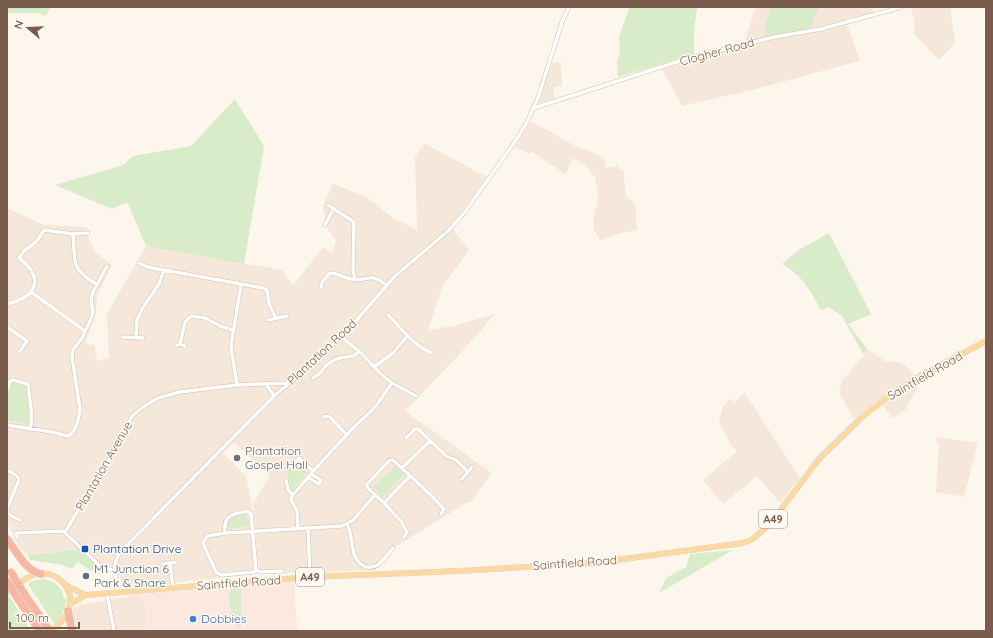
<svg xmlns="http://www.w3.org/2000/svg" width="993" height="638" font-family="Quicksand,sans-serif">
  <style>
    .residential { fill: #f5e8da }
    .commercial { fill: #fde8e0 }
    .green { fill: #d8ecc9 }
    .lines { fill: none; stroke-linecap: round; stroke-linejoin: round }
    .street-casing { stroke: #d1beb0; stroke-width: 4.5 }
    .primary-casing { stroke: #dad1cd; stroke-width: 6 }
    .highway-casing { stroke: #dad1cd; stroke-width: 8 }
    .street { stroke: #fff; stroke-width: 3.5 }
    .primary { stroke: #fbd9a5; stroke-width: 5.5 }
    .highway { stroke: #f7b7a3; stroke-width: 7 }
    .highway-bridge-casing { stroke: #dad1cd; stroke-width: 8; stroke-linecap: butt }
    .highway-bridge { stroke: #f7b7a3; stroke-width: 7 }
    .worship-dot { fill: #6b7280; stroke: #fffaf3; stroke-width: 1.5 }
    .transit-dot { fill: #1a4fb4; stroke: #fffaf3; stroke-width: 1.5 }
    .service-dot { fill: #5c6f8a; stroke: #fffaf3; stroke-width: 1.5 }
    .shop-dot { fill: #3f7fe0; stroke: #fffaf3; stroke-width: 1.5 }
    .labels { text-anchor: middle; stroke-width: 3; stroke-linejoin: round; paint-order: stroke }
    .shield { fill: #fffaf3; stroke: #a28b7f; stroke-width: 1 }
    .shield-label { font-size: 11px; font-weight: bold; fill: #7a5c4d }
    .street-label { font-size: 12px; fill: #7a5c4d; stroke: #fffaf3 }
    .worship-label { font-size: 12px; fill: #5b616d; stroke: #fffaf3; text-anchor: start }
    .transit-label { font-size: 12px; fill: #164399; stroke: #fffaf3; text-anchor: start }
    .service-label { font-size: 12px; fill: #4e5e75; stroke: #fffaf3; text-anchor: start }
    .shop-label { font-size: 12px; fill: #366cbe; stroke: #fffaf3; text-anchor: start }
  </style>
  <rect width="100%" height="100%" fill="#fdf6ec"/>
  <path class="residential" d="M756,7H771L765,24V41L811,32L812,23L819,7H872L874,13L845,19L860,61L755,89L682,106L662,69L746,45L745,40Z
    M911,7H950L955,40L954,44L939,60L914,34L915,25Z
    M561,62L562,86L554,87V99L538,103L552,63Z
    M531,121L575,146L595,153L604,159L606,168L618,166L619,170L623,169L626,196L635,203L637,230L621,233L600,240L594,230L593,223L598,197L595,177L584,165L573,158L566,175L531,151L529,154L515,147Z
    M424,143L487,177L451,226L469,250L442,287L428,330L454,326L495,314L458,356L405,411L492,473L471,502L466,503L395,547L376,570L259,574L253,504L270,476L234,442L223,453L246,476L252,505L256,574L136,587L123,584L119,575L96,566L78,549L49,553L28,555L18,546L13,532L7,524V208L44,225L87,227L89,239L96,253L112,265L97,295L96,314L85,344L94,345L97,361L109,358L107,314L146,246L282,270L293,286L323,247L332,253L336,240L327,228L323,207L333,184L365,196L392,217L417,230L415,157Z
    M868,350L885,361H890L898,362L905,366L915,375L895,387L854,419L839,392L842,381Z
    M921,381L906,409L893,418L882,405Z
    M744,392L800,478L780,503L757,476L723,504L703,480L737,451L732,446L719,422L723,407L730,398L734,404Z
    M937,437L978,443L964,497L936,492L939,444L936,443Z
    M140,594L146,607L147,631H80L72,616L74,608L80,605Z"/>
  <path class="commercial" d="M294,582L297,631H147L146,607L140,594Z"/>
  <path class="green" d="M8,7H51L46,16L39,13H8Z
    M630,7H691L697,8L694,32V54L618,77L617,61L620,53L619,38L624,22Z
    M771,7H819L812,23V28L765,37V24Z
    M235,99L264,146L244,264L146,246L127,202L112,209L55,185L123,165L133,156L191,146Z
    M829,233L871,314L848,324L868,350L863,354L842,316L829,307L821,310C809,289 803,276 782,264L800,249Z
    M12,383H15L25,385L27,388L29,420L28,421V425L7,420V394L9,392Z
    M298,461L308,471L291,492L287,473L288,469Z
    M395,466L404,475L383,496L373,487Z
    M245,514L248,516L249,526L228,529L227,522L235,515Z
    M78,549L96,566L92,571L78,562L72,569L62,565L30,560L28,555L49,553Z
    M733,550L659,593L666,578L686,567L690,554Z
    M44,579C55,581 62,587 64,599L67,598C65,610 62,616 55,625L28,584L35,580Z
    M241,588V628H238L233,623L228,593L231,589Z
    M9,596L31,631H7V598Z"/>
  <g class="lines">
    <defs>
      <path id="street" d="M534,108L692,57L774,37L821,29L902,7
        M328,205L354,222L353,269L355,280
        M325,225L334,208
        M73,234C76,262 69,267 96,284
        M139,263L147,267L164,270L263,288L267,290L269,304L276,318
        M321,287L323,281L330,273C338,273 344,278 352,279C368,282 369,271 386,285
        M31,292L85,331
        M7,304C37,297 45,278 19,258L24,251L37,241L44,230L73,234L88,233
        M388,315C401,328 415,347 432,353
        M268,320L287,316
        M7,327L27,341L19,352
        M123,337L143,338
        M341,337L359,351L381,374L392,383L416,396
        M136,338L137,320L142,309L159,284L164,270
        M180,344L185,322L191,316L205,318L220,326L233,330
        M176,346L180,344L185,346
        M374,367L393,353L408,335
        M313,378C319,375 321,372 325,367C333,358 343,357 354,356L359,351
        M266,384L274,396
        M237,385L232,353L231,345L241,285
        M7,391L10,381L13,380L28,384C29,398 34,417 30,429
        M324,417L329,416L347,435
        M7,425L52,432L68,436C76,432 79,417 80,409L72,357L73,350L82,338L90,321L93,313L91,298L93,292L107,266
        M406,438L415,429H418L446,456L456,460L468,472
        M288,468L299,458L313,471
        M402,468L430,441
        M7,470C11,473 18,474 19,480L7,509L8,513L11,516L20,520
        M410,476L384,503L367,487V484L389,461L393,460C411,477 428,491 444,509L441,514
        M309,478L319,484L321,480L311,474
        M462,479L472,467
        M286,480L288,490L293,495
        M384,503L401,521L407,532L404,537
        M347,524C355,538 348,558 364,566C377,572 385,557 393,548
        M308,528L310,577
        M298,529L297,511L291,500L292,496C312,472 334,448 356,425C362,419 369,414 374,408C381,400 386,391 392,383
        M65,532L111,456L132,416L143,407L158,398L180,392L237,385L289,383
        M225,533C223,516 231,514 247,511L251,514L256,570L260,572L282,571
        M17,537L16,533L63,531L100,566L114,571
        M170,563L173,588
        M162,564L176,562
        M256,570L254,572L221,575L216,572L203,543L207,536L225,533L342,526L353,520L375,495
        M118,593C116,576 110,567 121,551L274,396L311,365L349,329L395,276L448,231L465,212L514,143L526,124L538,98L562,22L569,7
        M107,594L114,631"/>
      <path id="primary" d="M65,585L86,595
        M7,592C16,586 26,577 36,574C54,570 72,585 70,603C69,614 60,625 52,631
        M70,604L86,595L310,577L459,571L594,563L743,543L753,539L770,524L819,459L862,417L894,392L916,378L986,341"/>
      <path id="highway" d="M7,539C16,551 26,571 41,574
        M25,595L50,631
        M18,599L40,631
        M68,611L72,631"/>
    </defs>
    <use href="#street" class="street-casing"/>
    <use href="#primary" class="primary-casing"/>
    <use href="#highway" class="highway-casing"/>
    <use href="#street" class="street"/>
    <use href="#primary" class="primary"/>
    <use href="#highway" class="highway"/>
    <defs>
      <path id="highway-bridge" d="M11,572L25,595
        M7,581L18,599"/>
    </defs>
    <use href="#highway-bridge" class="highway-bridge-casing"/>
    <use href="#highway-bridge" class="highway-bridge"/>
  </g>
  <circle class="worship-dot" cx="237" cy="458" r="4"/>
  <rect class="transit-dot" x="81" y="545" width="8" height="8" rx="2"/>
  <circle class="service-dot" cx="86" cy="576" r="4"/>
  <circle class="shop-dot" cx="193" cy="619" r="4"/>
  <g class="labels">
    <g class="shield">
      <rect x="759" y="510" width="28" height="18" rx="3"/>
      <rect x="296" y="568" width="28" height="18" rx="3"/>
    </g>
    <g class="shield-label">
      <text x="773" y="523">A49</text>
      <text x="310" y="581">A49</text>
    </g>
    <g class="street-label">
      <text transform="translate(717 52) rotate(-15)" y="4">Clogher Road</text>
      <text transform="translate(322 352) rotate(-43)" y="4">Plantation Road</text>
      <text transform="translate(925 376) rotate(-30)" y="4">Saintfield Road</text>
      <text transform="translate(104 466) rotate(-60)" y="4">Plantation Avenue</text>
      <text transform="translate(575 563) rotate(-4)" y="4">Saintfield Road</text>
      <text transform="translate(239 583) rotate(-4)" y="4">Saintfield Road</text>
    </g>
    <g class="worship-label">
      <text x="245" y="455">Plantation<tspan x="245" dy="14">Gospel Hall</tspan></text>
    </g>
    <g class="transit-label">
      <text x="93" y="553">Plantation Drive</text>
    </g>
    <g class="service-label">
      <text x="94" y="573">M1 Junction 6<tspan x="94" dy="14">Park &amp; Share</tspan></text>
    </g>
    <g class="shop-label">
      <text x="201" y="623">Dobbies</text>
    </g>
  </g>
  <rect width="993" height="638" fill="none" stroke="#7a5c4d" stroke-width="16"/>
  <g transform="translate(28 28) rotate(289)" stroke="#fffaf3" stroke-width="3" paint-order="stroke">
  <path d="M0-3L7 15L0 10L-7 15Z" fill="#7a5c4d"/>
  <text y="-6" font-size="11" font-weight="bold" text-anchor="middle" fill="#7a5c4d">N</text>
  </g>
  <path d="M10 622v6h69v-6" fill="none" stroke="#7a5c4d" stroke-width="2"/>
  <text x="16" y="622" font-size="12" fill="#7a5c4d" stroke="#fffaf3" stroke-width="3" paint-order="stroke">100 m</text>
</svg>
